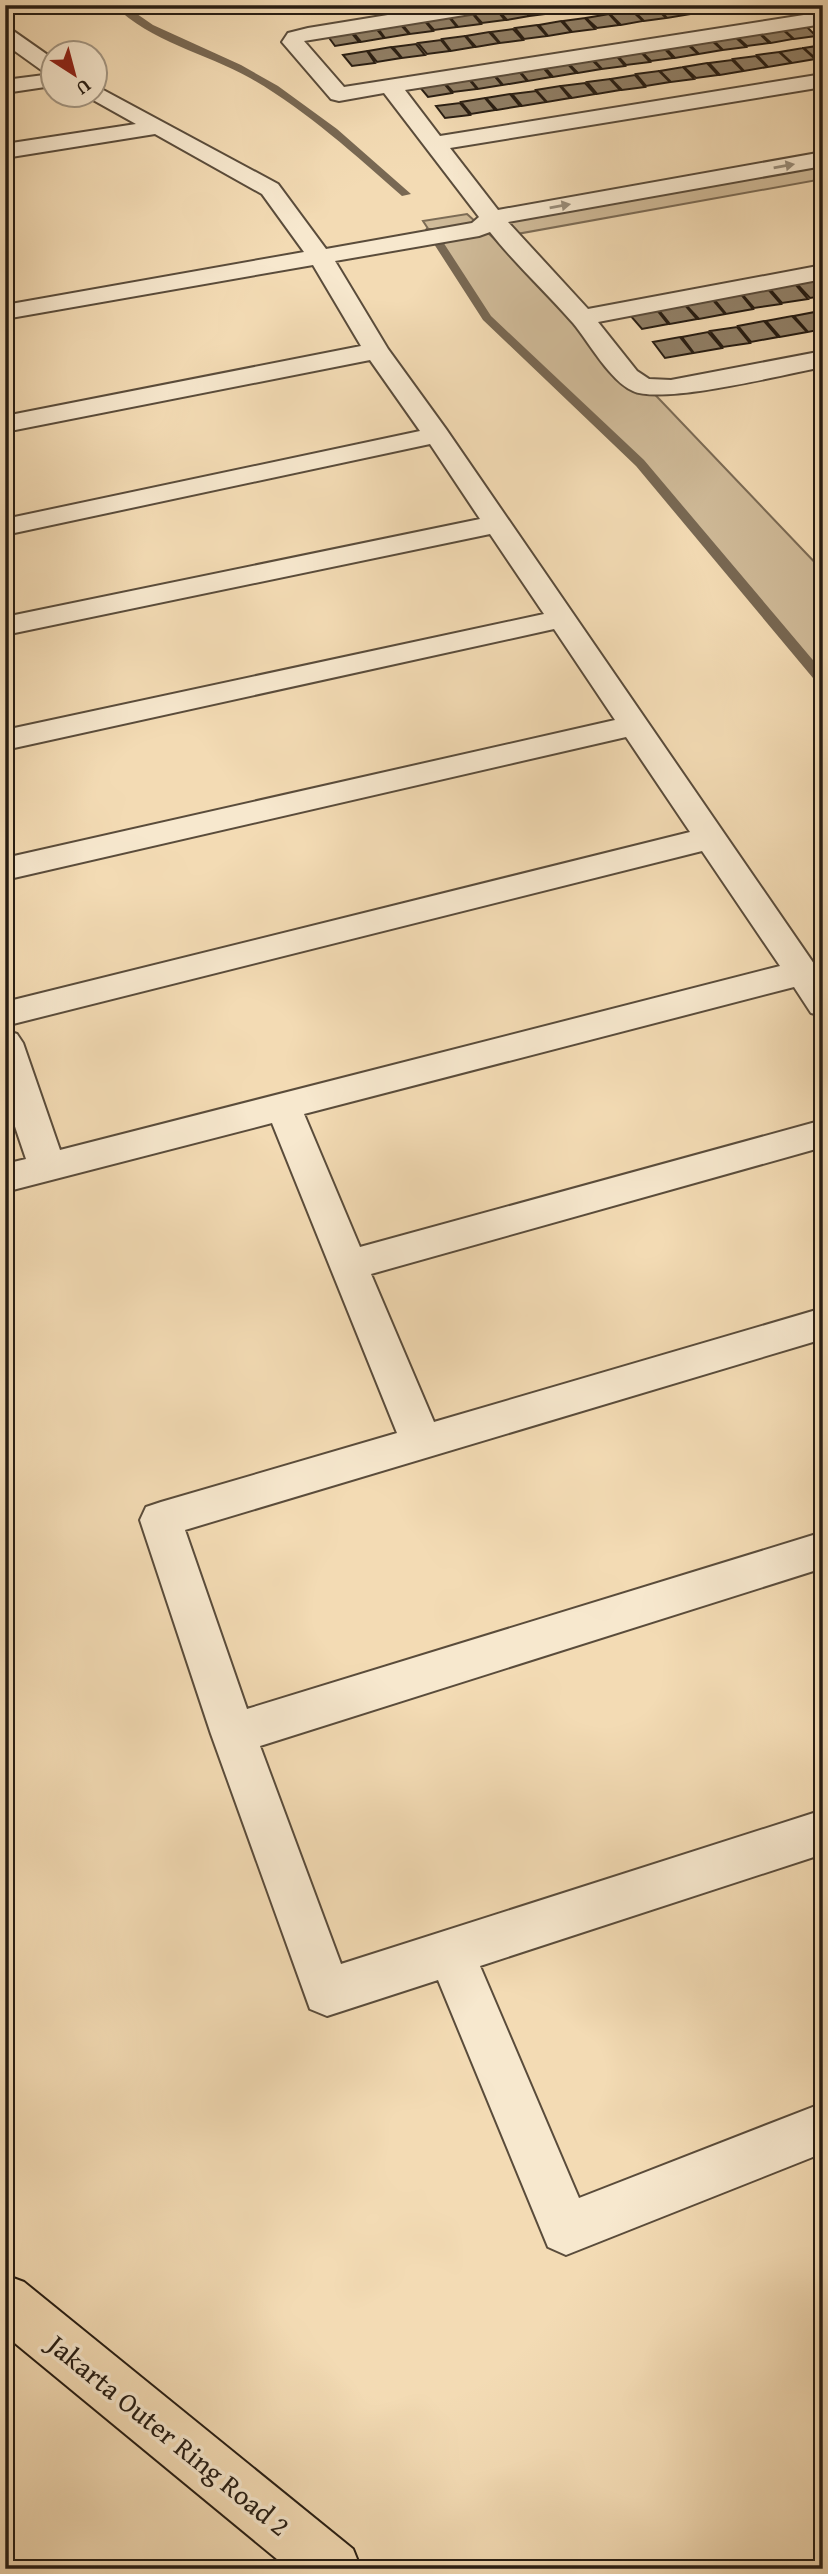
<svg xmlns="http://www.w3.org/2000/svg" width="828" height="2574" font-family="'Gentium Book Plus',serif">
  <style>
    .green { fill: #d0bb99; stroke: #7c6c56; stroke-width: 2 }
    .lines { fill: none; stroke-linecap: round; stroke-linejoin: round }
    .stream { fill: #786853; fill-rule: evenodd }
    .building { fill: #918067; stroke: #271d13; stroke-width: 2 }
    .minor-casing { stroke: #5a4c3b; stroke-width: 4 }
    .motorway-casing { stroke: #271d13; stroke-width: 4 }
    .minor { fill: #f7e8ce; fill-rule: evenodd }
    .motorway { fill: #f3dbb4; fill-rule: evenodd }
    .oneway { fill: #998d7a }
    .labels { text-anchor: middle; stroke-width: 7; stroke-linejoin: round; paint-order: stroke }
    .near-street-label { font-size: 28px; fill: #271d13; stroke: #f7e8ce }
  </style>
  <rect width="100%" height="100%" fill="#f3dbb4"/>
  <filter id="stains"><feTurbulence type="fractalNoise" baseFrequency=".00286" numOctaves="4"/><feColorMatrix values="0 0 0 0 .2 0 0 0 0 .09 0 0 0 0 .02 0 0 0 .5 -.17"/></filter>
  <radialGradient id="worn" r=".72"><stop offset=".6" stop-color="#630" stop-opacity="0"/><stop offset="1" stop-color="#630" stop-opacity=".3"/></radialGradient>
  <path class="green" d="M823,159V179L506,236L493,218Z
    M467,214L582,318L823,571V681L640,463L487,318L423,221Z"/>
  <g class="lines">
    <path class="stream" d="M114,5H124L153,25L241,65L278,86L337,129L411,194L402,196C354,154 306,110 250,78C206,53 150,42 114,5Z
      M426,228H434L491,316L644,460L823,672V685L818,684L636,466L483,320L425,230Z"/>
  </g>
  <path class="building" d="M521,5H546L553,13L530,16Z
    M547,5H573L576,9L554,12Z
    M680,5L690,14L667,18L657,7Z
    M682,5H707L713,11L691,14Z
    M520,6L529,16L507,20L497,9Z
    M655,7L666,18L644,21L633,10Z
    M496,9L505,20L482,23L473,13Z
    M632,11L643,21L621,25L610,14Z
    M472,13L481,24L458,27L449,16Z
    M609,14L619,25L597,28L586,18Z
    M448,16L457,27L434,30L425,20Z
    M585,18L595,29L572,32L563,21Z
    M424,20L433,31L410,34L401,23Z
    M561,21L571,32L548,36L539,25Z
    M400,24L409,34L385,38L377,27Z
    M537,25L547,36L524,39L515,28Z
    M805,25L816,36L794,39L782,28Z
    M375,27L384,38L361,42L352,31Z
    M781,28L793,39L771,43L759,32Z
    M513,29L523,40L500,43L491,32Z
    M350,31L359,42L335,46L327,35Z
    M489,32L499,43L476,47L466,36Z
    M758,32L769,43L747,46L736,36Z
    M465,36L474,47L451,51L442,39Z
    M734,36L746,47L723,50L712,39Z
    M710,39L722,50L699,54L688,43Z
    M441,40L450,51L427,54L418,43Z
    M686,43L698,54L675,58L664,46Z
    M416,44L425,55L402,58L393,47Z
    M823,45V58L816,59L804,48Z
    M391,47L401,58L377,62L368,51Z
    M663,47L673,58L651,61L640,50Z
    M803,48L815,59L792,63L780,52Z
    M639,50L650,62L626,65L616,54Z
    M367,51L375,63L352,66L343,55Z
    M779,52L791,63L768,67L757,55Z
    M615,54L625,66L602,69L592,58Z
    M756,56L767,67L744,71L733,59Z
    M590,58L601,69L578,73L567,62Z
    M732,60L743,71L720,75L709,63Z
    M566,62L576,73L553,77L543,65Z
    M707,63L718,75L696,78L684,67Z
    M541,65L551,77L528,81L518,69Z
    M683,67L694,79L671,82L660,71Z
    M517,69L527,81L503,85L493,73Z
    M659,71L670,82L646,86L636,74Z
    M492,73L502,85L478,89L468,77Z
    M635,75L645,87L622,90L611,79Z
    M467,77L477,89L453,92L443,81Z
    M610,79L620,90L597,94L587,82Z
    M442,81L452,93L428,97L418,85Z
    M585,83L595,94L572,98L561,86Z
    M560,86L570,98L547,102L536,90Z
    M536,91L546,102L522,106L512,94Z
    M510,94L520,106L497,110L486,98Z
    M485,98L495,110L471,114L461,102Z
    M460,103L470,115L445,118L436,106Z
    M822,279L823,296L810,298L796,283Z
    M795,284L808,299L782,303L769,288Z
    M767,288L781,304L754,308L741,293Z
    M740,293L753,309L726,314L713,298Z
    M712,299L725,314L699,319L685,304Z
    M684,304L697,319L670,324L658,309Z
    M656,309L668,324L642,329L629,314Z
    M820,311L823,329L808,332L794,316Z
    M792,316L807,332L780,337L766,321Z
    M764,321L778,337L751,342L738,326Z
    M737,327L750,343L723,347L710,331Z
    M708,332L722,348L694,353L682,337Z
    M680,337L693,353L665,358L653,342Z"/>
  <g class="lines">
    <defs>
      <path id="minor" d="M449,5H499L496,9L489,11L304,41L344,87L823,12V24L405,90L440,136L823,74V87L450,148L498,210L823,152V166L508,222L588,309L823,265V279L598,322L637,371L649,379L671,380L823,351V367C786,374 662,405 633,391C610,381 589,342 573,323C546,292 515,264 490,232L479,236L335,261L388,349L446,429L823,977V1016L811,1013L794,987L304,1114L360,1247L823,1120V1147L371,1274L434,1422L823,1308V1339L185,1530L247,1709L823,1532V1568L260,1746L341,1964L823,1810V1854L480,1966L579,2198L823,2103V2153L566,2255L548,2247L438,1980L327,2016L310,2009L211,1734L140,1520L146,1507L161,1502L397,1433L272,1123L5,1192V1164L26,1159L5,1097V1030L17,1034L23,1043L60,1150L780,966L702,851L5,1026V1002L690,832L626,737L5,880V858L615,720L554,629L5,750V730L544,614L490,534L5,635V617L480,519L430,444L5,535V519L420,431L370,360L5,432V416L361,346L313,265L5,319V305L304,252L262,194L155,134L5,158V144L136,124L86,96L94,94V85L278,184L326,249L472,223L479,217L384,93L339,101L331,99L282,42L288,33L308,28Z
        M5,28L12,30L52,58V73L44,72L5,44Z
        M52,74V86L5,93V80Z"/>
      <path id="motorway" d="M5,2275L24,2282L353,2549L361,2569H289L5,2335Z"/>
    </defs>
    <use href="#minor" class="minor-casing"/>
    <use href="#motorway" class="motorway-casing"/>
    <use href="#minor" class="minor"/>
    <use href="#motorway" class="motorway"/>
  </g>
  <defs><path id="oneway-solid" d="M-6-.8H1V-3.2L6.5 0L1 3.2V.8H-6Z" transform="scale(1.75)"/></defs>
  <g class="oneway">
    <use href="#oneway-solid" transform="translate(784 166) rotate(-10)"/>
    <use href="#oneway-solid" transform="translate(560 206) rotate(-10)"/>
  </g>
  <g class="labels">
    <g class="near-street-label">
      <text transform="translate(169 2435) rotate(39)" y="10">Jakarta Outer Ring Road 2</text>
    </g>
  </g>
  <rect width="828" height="2574" fill="none" stroke="#f3dbb4" stroke-width="28"/>
  <rect x="7" y="7" width="814" height="2560" fill="none" stroke="#271d13" stroke-width="3.5"/>
  <rect x="14" y="14" width="800" height="2546" fill="none" stroke="#271d13" stroke-width="2"/>
  <g transform="translate(74 74) rotate(144)"><circle r="33" fill="#f7e8ce" stroke="#a49783" stroke-width="2"/>
  <path d="M0-5L12 26L0 18L-12 26Z" fill="#8f2418"/>
  <text y="-10" font-size="19" font-weight="bold" text-anchor="middle" fill="#271d13">U</text>
  </g>
  <rect width="100%" height="100%" filter="url(#stains)"/>
  <rect width="100%" height="100%" fill="url(#worn)"/>
</svg>
